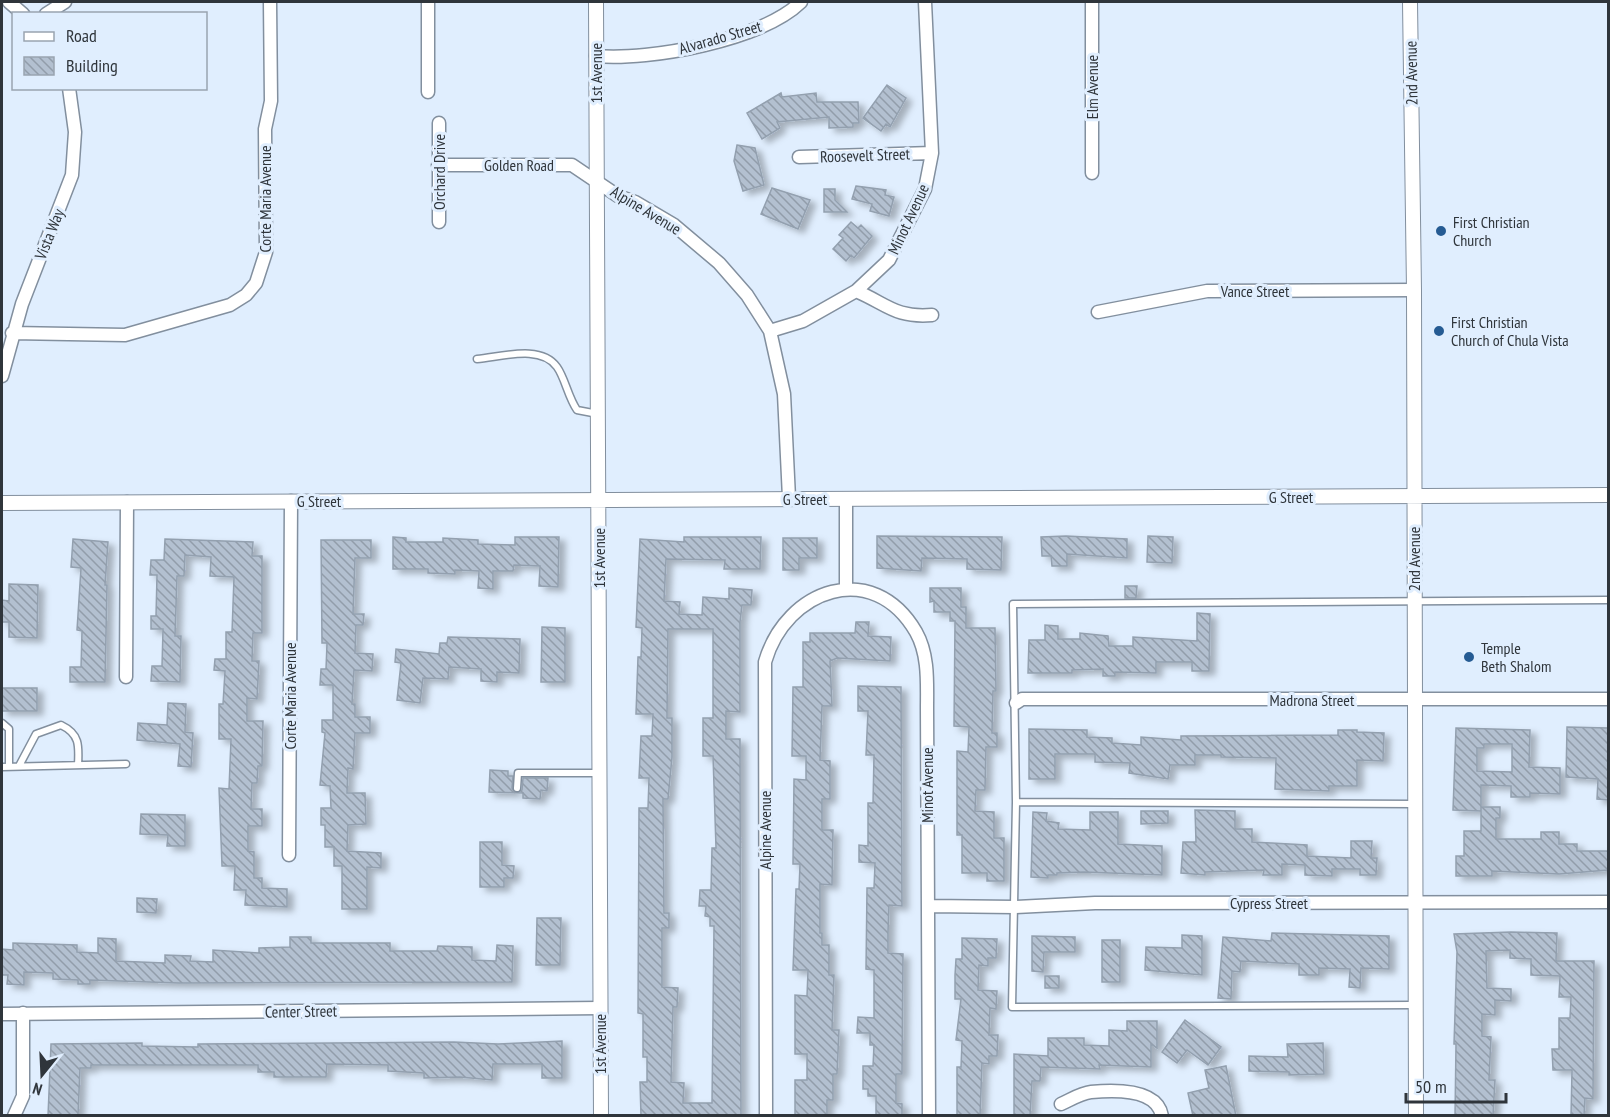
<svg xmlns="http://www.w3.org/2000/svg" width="1610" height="1117" font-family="'PT Sans Narrow',sans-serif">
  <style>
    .building { fill: url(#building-back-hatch); stroke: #93a0af; stroke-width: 1.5; fill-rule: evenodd; filter: url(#shadow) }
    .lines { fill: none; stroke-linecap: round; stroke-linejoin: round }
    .service-casing { stroke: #828f9e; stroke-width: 9 }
    .minor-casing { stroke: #828f9e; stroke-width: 15 }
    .tertiary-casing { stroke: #828f9e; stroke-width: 16 }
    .service { stroke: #fff; stroke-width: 6 }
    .minor { stroke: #fff; stroke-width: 12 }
    .tertiary { stroke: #fff; stroke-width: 14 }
    .poi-dot { fill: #255b93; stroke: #e0eefe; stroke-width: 2 }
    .labels { text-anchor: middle; stroke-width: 6; stroke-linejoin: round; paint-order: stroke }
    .street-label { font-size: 16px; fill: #2f353b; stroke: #e0eefe }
    .poi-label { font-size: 16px; fill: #2f353b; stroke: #e0eefe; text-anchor: start }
  </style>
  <defs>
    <pattern id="building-back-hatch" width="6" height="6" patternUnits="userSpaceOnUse" patternTransform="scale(1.5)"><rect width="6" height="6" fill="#b3c0d0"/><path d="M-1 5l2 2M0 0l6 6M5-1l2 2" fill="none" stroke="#929daa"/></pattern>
    <filter id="shadow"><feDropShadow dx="6" dy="4" stdDeviation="3" flood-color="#0004"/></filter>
  </defs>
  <rect width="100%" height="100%" fill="#e0eefe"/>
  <path class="building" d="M887,85L906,98L890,127L886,124L881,131L863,118Z
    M781,93L782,97L816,93L817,102H858L859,123H853V127L829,128V117L777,122L780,128L762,139L747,113Z
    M737,145L755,148L764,185L743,191L734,161Z
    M856,186L886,190L885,195L894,197L889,216L870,211L872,204L852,199Z
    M772,188L810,200L798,229L761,214Z
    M824,189H835V200L847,212H824Z
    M851,222L858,228L861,225L872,236L854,258L851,255L846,261L833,249L843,238L839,235Z
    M877,536L1002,537L1001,570L967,569V559L922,558L921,571L877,568Z
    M1066,536L1127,539V558L1067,554V566H1052L1051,556H1042L1041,537Z
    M1148,536L1173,537L1172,563L1147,562Z
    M393,537L406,538V542H443V538L478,540V544L515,545V537H559L558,587L539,586L540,566L514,565L513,571H493V589L478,588L479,571L455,570V574L428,573V569H393Z
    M684,537H761L760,569H724L725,560L666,559L664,601L680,602L679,614L702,615L703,597L729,599V588L752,590L751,605H742L740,622V712L726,711V739H740L741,1116H641L640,1082H647V1057H643V1014L638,1013L639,808H648L649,778H639L641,736H652L653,714H636L638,657H641L642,628L636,627L640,539L684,542ZM668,629H713V718H703V756H713L716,848H712L711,890H700L699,906H706L705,916L710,917V926H714L712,1103H683L684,1083L671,1082L673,1007H677L678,988L662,987V928H669V913H664L663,799H668L672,757V718H667Z
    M783,538H817V558H799V570H783Z
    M73,539L108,542L105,585H107L105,682H70V667H81L82,631L77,630L81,568L71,567Z
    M165,539L253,542L252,556H262V633H253L252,661H259L257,699L247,698V721H263L262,766H258L257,783H252L251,809H262V826H248V851L254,852V878H262V888L287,889V907L245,905L246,890H234L235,866H222L219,788L229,789L231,739H219V704H223L225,671L214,670L215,659H226V632H232L234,577L210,576L211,557L185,555L184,576H177L175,636H181L180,682L151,681L152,666H162L163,629H151V616H156L157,575H150L151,560H164Z
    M321,540H371V558H355L353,614H364L363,625H356L355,653L373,654L372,671L354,670L352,704H355V717H370V733H355L353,769L348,768L347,793H365L366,824L348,825L347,851L381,853V868L367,867V909H342V866H334V847H325V825H321V808H331L330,786L320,785L325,733L322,732V720H333V685H320L321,669H326L327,643H322Z
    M9,584L38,585L37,638L9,637V622H2V600L9,601Z
    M1125,586H1137L1136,598H1125Z
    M930,588H961V607H966V628H995L996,691H993L992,733H997V747H986L985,790H976L975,811L994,812V838H1004V881H987V873H962V835H957V751L968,752L969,727L954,726L955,621H950V612H934V601L930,602Z
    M1197,613L1210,614L1209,671H1192V662H1156V673L1115,672V676H1103V669L1072,670V673H1028L1029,640H1045V625L1058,626V639H1080V633L1108,636L1109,646H1133V637L1197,641Z
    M856,622H869L868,636L891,637L890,661L837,658L830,661L832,706H822L820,760L830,761V799H822V830H833L832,885L820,884V933H822V945H829V975H834L832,1030H839L837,1074H833V1100H827V1116H795V1080H807V1054H795V995L807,996L808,970H793L796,889H799L800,864H793L794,779L806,780V756H792L793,687H803V642H810V633H855Z
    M542,627L565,628V682H541Z
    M448,637L520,639L519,673L497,672V682L481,681V669L449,667L448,679L423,678L420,703L397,700L401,663L395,662L396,649L439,654L440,643H447Z
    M858,686L901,687L902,906L889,905L888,932V953L903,954L902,1074H896V1103L902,1104V1116H876V1096H868V1089H863V1066H873L874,1045H870V1033H857L858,1017L874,1018V970L866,969L867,888H874L875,863L859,862V845L868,846V803H873L874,755H866L868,711H858Z
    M2,688H37V711H2Z
    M168,703L186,704L185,732L193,733L191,767L178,766L180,744L137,740L138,723L167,725Z
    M1567,727L1608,728V800L1597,799L1598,779L1566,777Z
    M1456,728L1530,730L1529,767L1560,768V794L1530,793V797H1511V786L1481,785V811L1453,810ZM1484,744H1512V772L1477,771V748H1484Z
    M1029,729L1087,730V737L1112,738V743L1141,745V737L1181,740V736L1338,735V730H1357V732L1384,733L1383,761L1357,760V786H1329V791L1275,789L1276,758L1221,757V755H1195V765H1170L1168,779L1129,773L1130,763L1095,762V754H1055V779H1029Z
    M490,770L508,771V776H513L512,788L515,793L522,790L523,778H548L547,791L541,790L540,799L523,798V793L489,792Z
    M1481,807H1500V818H1496V839H1541V832H1559V844H1577V851H1608V870L1559,874L1492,871V876H1456V856H1464V831H1481Z
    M1195,810L1235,811V829H1252V842L1307,845V856L1351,858V841H1372L1371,858H1377L1376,875H1360V869H1332V876L1305,875V865L1282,864V875H1263L1264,870L1205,872V875L1181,873L1183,842H1196Z
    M1141,811H1168V823L1141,824Z
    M1033,812L1047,813L1046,821L1059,823L1058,829L1090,830V812H1118V844L1162,846V875L1084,872L1057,873V875H1048V878L1031,877Z
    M141,814L185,815V846H167L168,835L140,834Z
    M480,842H502V865L514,866L513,878H504V887H480Z
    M137,898L157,899L156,913L137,912Z
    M537,918H561L560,965H536Z
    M1511,932L1557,933L1556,961H1594L1593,1099L1585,1098L1584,1116H1571L1572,1070H1553L1552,1049H1559V1018H1570L1571,997H1559L1560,976L1531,975V959L1510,958V950L1486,951L1487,988L1511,989V1001L1495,1000V1015L1482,1014V1036L1491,1037L1489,1080H1495L1493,1116H1455L1456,1044H1454L1457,952L1454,934Z
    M1272,933L1389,936V969L1361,968L1360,988L1349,987L1350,969L1319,968V975H1299V964L1241,961L1240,972L1232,971L1231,999L1218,998L1223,937L1271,941Z
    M1182,935L1202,936V975L1145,970L1146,947L1182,948Z
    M1032,936L1075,937V952H1044L1043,972L1032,971Z
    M290,937H311V943H390V951H437L438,946L472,947V960L496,961L497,945L513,946L512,982L179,983L90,980V984H78V980L53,979V973L24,972V985L7,984L8,975H2V949L13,950V943L77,945V952L98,953V938L116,939V961L165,963V955L191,956L190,961L213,962V950L259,953V948L290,947Z
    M962,938L997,939L996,958H988V966L979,965L978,990L997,991L996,1009L990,1008L989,1035H998L997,1056H989V1064L982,1063L980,1116H957V1067H961L962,1041L956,1040L961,999H955V975L956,959H962Z
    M1102,940H1120V982H1102Z
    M1045,976H1059V988H1045Z
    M1185,1020L1221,1047L1208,1065L1187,1050L1177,1063L1162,1052Z
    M1127,1021H1157V1048L1151,1044V1067L1099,1065L1100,1069L1041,1067L1040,1081H1032L1030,1116H1014V1054L1048,1056V1038H1084V1045L1109,1046V1030L1127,1031Z
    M562,1041V1078H542V1064H493L492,1080L460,1077L424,1078V1073L388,1071V1065L327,1064L326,1077H274V1072H258V1065H91V1068H80L78,1116H48L51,1044L142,1043V1046L198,1047V1044L454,1042L498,1044Z
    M1323,1043L1324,1074L1289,1075V1072L1249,1071V1056L1288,1057L1287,1044Z
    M1226,1066L1236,1116H1193L1188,1093L1209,1088L1205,1070Z"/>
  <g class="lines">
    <defs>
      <path id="service" d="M477,359C501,357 541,344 557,367C565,378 568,397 577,410L598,414
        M2,723L9,729V766
        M19,766L36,734L61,725C80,734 79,746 78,765
        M2,767L126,764
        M517,788L518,773H599
        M1016,802L1414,804
        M1413,1005L1012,1007L1016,802L1013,604L1608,600"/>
      <path id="minor" d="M9,2L23,14
        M428,2V92
        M1092,2V173
        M46,14L65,2
        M596,56C650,61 762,40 801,2
        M799,157L932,153
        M438,165H572L618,196L635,202L674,225L719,263L747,295L770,331L784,394L789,498
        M439,222V123
        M856,291C887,304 895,318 932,315
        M1098,312L1207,291L1414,290
        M770,331L803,321L856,291L889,260L925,189L932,153L925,2
        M12,333L125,335L230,305L246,295L256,283L266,252L265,129L271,101L270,2
        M2,376L22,304L72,175L75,132L69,88
        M846,588V499
        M126,677L127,502
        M1016,703L1022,699H1608
        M289,855L291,501
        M929,906L1015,907L1095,903L1608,902
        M2,1014L600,1008
        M1061,1104C1070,1100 1081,1093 1091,1092C1113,1090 1157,1088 1162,1116
        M14,1116L23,1096V1013
        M766,1116L765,662C786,589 873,558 916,632C929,655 927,683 927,709L929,1116"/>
      <path id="tertiary" d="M596,2L601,1116
        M1410,2L1414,290L1416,1116
        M2,503L1608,495"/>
    </defs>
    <use href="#service" class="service-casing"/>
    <use href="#minor" class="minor-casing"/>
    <use href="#tertiary" class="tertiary-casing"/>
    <use href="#service" class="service"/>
    <use href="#minor" class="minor"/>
    <use href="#tertiary" class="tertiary"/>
  </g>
  <g class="poi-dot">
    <circle cx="1441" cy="231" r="6"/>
    <circle cx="1439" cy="331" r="6"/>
    <circle cx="1469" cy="657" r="6"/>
  </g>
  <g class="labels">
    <g class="street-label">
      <text transform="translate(720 37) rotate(-16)" y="6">Alvarado Street</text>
      <text transform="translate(596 73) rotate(-90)" y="6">1st Avenue</text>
      <text transform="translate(1411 73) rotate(-91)" y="6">2nd Avenue</text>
      <text transform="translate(1092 87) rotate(-90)" y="6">Elm Avenue</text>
      <text transform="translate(865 155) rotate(-2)" y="6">Roosevelt Street</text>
      <text x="519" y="171">Golden Road</text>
      <text transform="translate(439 172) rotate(-90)" y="6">Orchard Drive</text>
      <text transform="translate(265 199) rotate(-90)" y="6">Corte Maria Avenue</text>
      <text transform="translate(646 210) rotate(31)" y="6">Alpine Avenue</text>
      <text transform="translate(908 219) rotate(-65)" y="6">Minot Avenue</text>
      <text transform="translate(49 234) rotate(-68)" y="6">Vista Way</text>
      <text x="1255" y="297">Vance Street</text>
      <text x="1291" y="503">G Street</text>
      <text x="805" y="505">G Street</text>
      <text x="319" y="507">G Street</text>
      <text transform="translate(599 558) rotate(-90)" y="6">1st Avenue</text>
      <text transform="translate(1414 559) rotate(-90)" y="6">2nd Avenue</text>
      <text transform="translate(290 696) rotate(-90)" y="6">Corte Maria Avenue</text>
      <text x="1312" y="706">Madrona Street</text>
      <text transform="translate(927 785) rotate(-90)" y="6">Minot Avenue</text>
      <text transform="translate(765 830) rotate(-90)" y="6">Alpine Avenue</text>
      <text x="1269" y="909">Cypress Street</text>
      <text transform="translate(301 1011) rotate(-1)" y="6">Center Street</text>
      <text transform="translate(600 1044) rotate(-90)" y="6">1st Avenue</text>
    </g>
    <g class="poi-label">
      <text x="1453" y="228">First Christian<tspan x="1453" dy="18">Church</tspan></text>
      <text x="1451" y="328">First Christian<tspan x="1451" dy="18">Church of Chula Vista</tspan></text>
      <text x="1481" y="654">Temple<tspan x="1481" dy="18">Beth Shalom</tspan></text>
    </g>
  </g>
  <rect width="1610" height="1117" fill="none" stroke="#2f353b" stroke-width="6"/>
  <rect x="12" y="12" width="195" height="78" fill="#e0eefe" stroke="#99a4b0" stroke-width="1.5"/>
  <rect x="24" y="32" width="30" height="9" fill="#ffffff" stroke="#99a4b0" stroke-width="1.5"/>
  <text x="66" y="42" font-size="18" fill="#2f353b">Road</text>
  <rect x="24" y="57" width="30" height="18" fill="url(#building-back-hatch)" stroke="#99a4b0" stroke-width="1.5"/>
  <text x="66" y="72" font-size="18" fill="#2f353b">Building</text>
  <g transform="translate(42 1075) rotate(198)" stroke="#e0eefe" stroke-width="4.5" paint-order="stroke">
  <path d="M0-4.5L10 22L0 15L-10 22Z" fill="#2f353b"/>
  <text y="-9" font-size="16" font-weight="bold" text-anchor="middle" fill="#2f353b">N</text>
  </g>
  <path d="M1406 1093v9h100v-9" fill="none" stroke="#2f353b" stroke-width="3"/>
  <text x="1415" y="1093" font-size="18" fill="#2f353b" stroke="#e0eefe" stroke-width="4.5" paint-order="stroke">50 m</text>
</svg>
